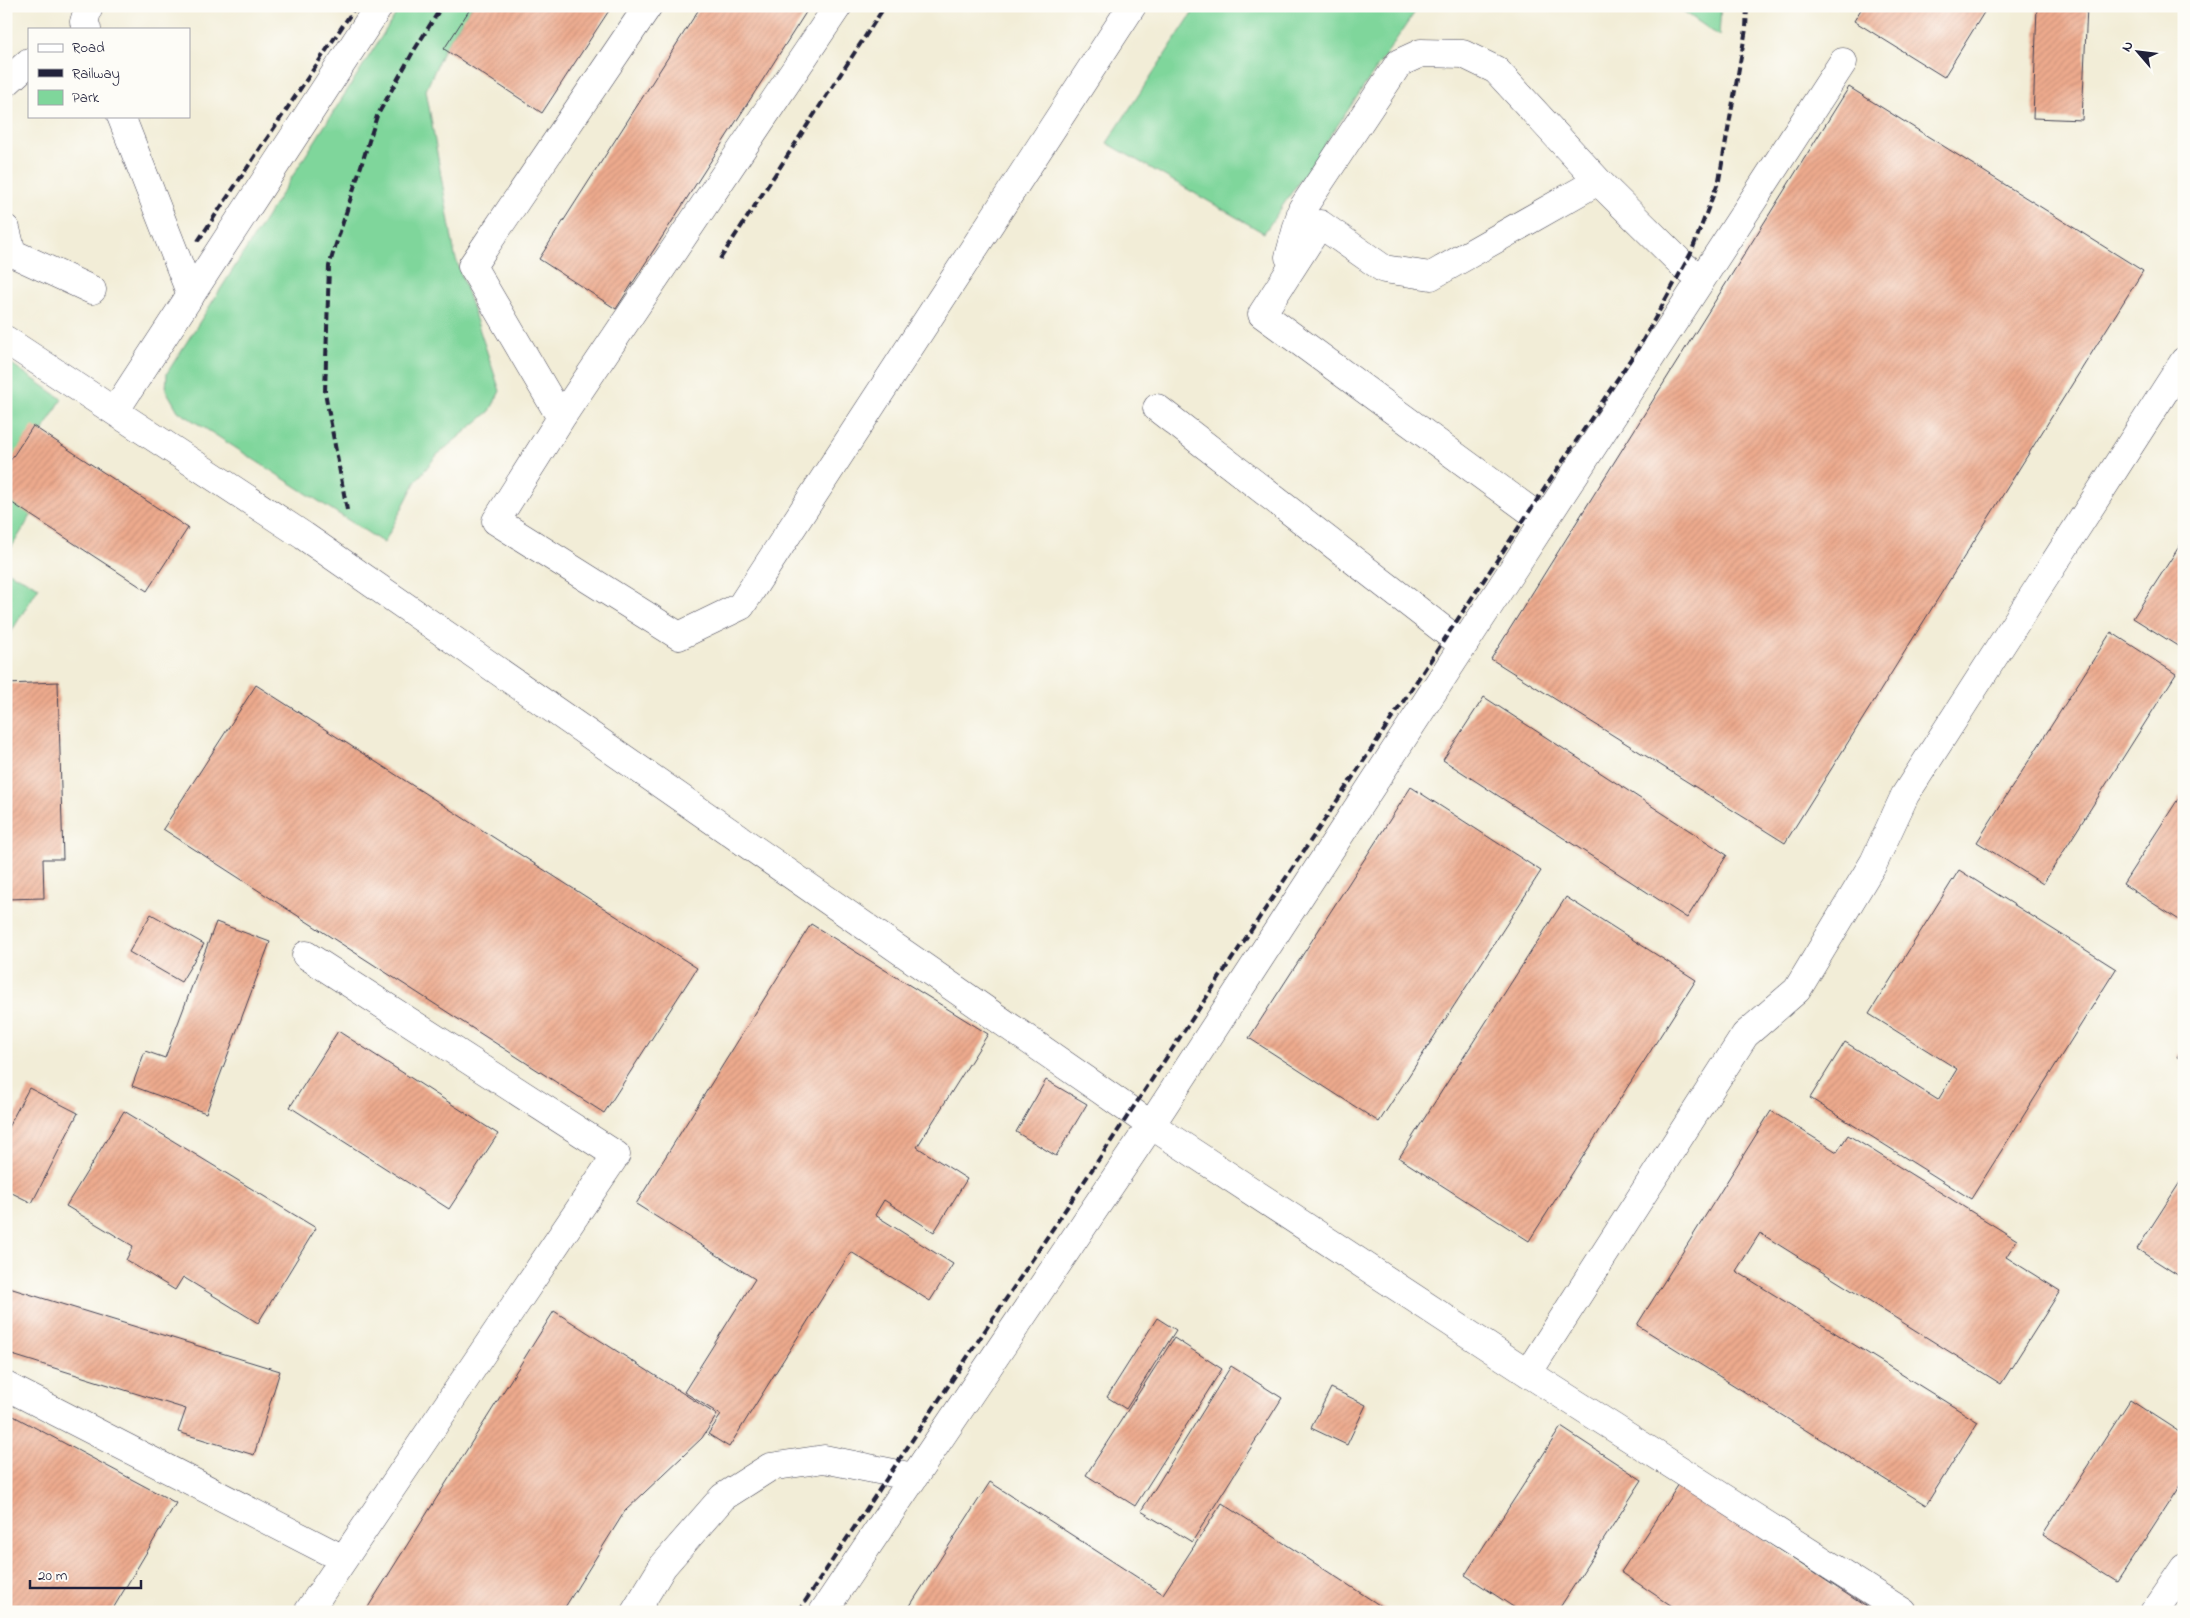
<svg xmlns="http://www.w3.org/2000/svg" width="2190" height="1618" font-family="'Indie Flower',sans-serif">
  <style>
    .green { fill: #7fd69b; stroke: #507c6b }
    .building { fill: url(#building-hatch) }
    .lines { fill: none; stroke-linecap: round; stroke-linejoin: round }
    .minor-casing { stroke: #414052; stroke-width: 29 }
    .minor { stroke: #fff; stroke-width: 28 }
    .rail { stroke: #22223b; stroke-width: 4; stroke-dasharray: 8 4; stroke-linecap: butt }
  </style>
  <defs>
    <pattern id="building-hatch" width="6" height="6" patternUnits="userSpaceOnUse" patternTransform="scale(1.25)"><rect width="6" height="6" fill="#edaa8d"/><path d="M-1 1l2-2M0 6l6-6M5 7l2-2" fill="none" stroke="#cb927b"/></pattern>
  </defs>
  <rect width="100%" height="100%" fill="#fdfcf7"/>
  <filter id="ink" filterUnits="userSpaceOnUse"><feTurbulence type="fractalNoise" baseFrequency=".02" numOctaves="2"/><feDisplacementMap in="SourceGraphic" scale="10" xChannelSelector="R" yChannelSelector="G"/><feConvolveMatrix kernelMatrix="1 2 1 2 8 2 1 2 1" color-interpolation-filters="sRGB"/></filter>
  <filter id="wash" filterUnits="userSpaceOnUse"><feTurbulence type="fractalNoise" baseFrequency=".0096" numOctaves="4" result="noise"/><feDisplacementMap in="SourceGraphic" scale="20" xChannelSelector="R" yChannelSelector="G"/><feGaussianBlur stdDeviation="1.12" result="paint"/><feColorMatrix in="noise" values="0 0 0 0 0 0 0 0 0 0 0 0 0 0 0 0 0 1.4 0 .05"/><feComposite in="paint" operator="in"/></filter>
  <g filter="url(#wash)">
    <rect width="100%" height="100%" fill="#f2edd7"/>
    <path class="green" d="M401,6H472L444,49L426,90L455,256L500,391L490,411L437,455L416,481L384,543L178,411L166,390L167,373Z
      M1197,6H1419L1264,233L1107,143Z
      M1676,6H1721L1719,36Z
      M6,360L62,399L6,490Z
      M6,499L34,511L6,556Z
      M6,571L39,587L6,640Z"/>
    <g id="blocks">
      <path class="building" d="M472,6H612L542,113L444,49Z
        M701,6H810L616,309L539,259Z
        M1863,6H1988L1944,77L1854,21Z
        M2037,6H2087L2082,120L2033,118Z
        M1849,87L2143,271L1785,843L1491,659Z
        M33,426L188,528L147,591L6,499V467Z
        M2184,539V650L2133,618Z
        M2111,632L2176,674L2043,884L1977,842Z
        M58,682L63,859H43L44,898L6,899V684Z
        M256,685L697,968L604,1113L163,829Z
        M1484,697L1727,855L1687,918L1443,760Z
        M1411,787L1541,871L1379,1122L1249,1038Z
        M2184,790V923L2123,884Z
        M1959,870L2116,969L1971,1199L1810,1098L1845,1042L1938,1100L1957,1069L1869,1014Z
        M1566,897L1696,980L1529,1241L1399,1158Z
        M151,914L204,944L181,982L129,952Z
        M216,922L270,942L206,1113L132,1086L145,1051L165,1058Z
        M811,924L988,1034L917,1147L967,1179L934,1232L884,1200L875,1215L953,1264L930,1301L851,1252L729,1447L708,1434L721,1415L684,1392L755,1279L636,1204Z
        M338,1031L498,1134L449,1209L290,1107Z
        M2184,1046V1061L2177,1057Z
        M1046,1080L1087,1104L1056,1156L1016,1132Z
        M29,1088L78,1113L32,1203L6,1190V1131Z
        M124,1111L316,1228L258,1323L183,1277L175,1290L126,1260L133,1246L66,1206Z
        M1771,1111L1837,1152L1848,1135L2017,1240L2006,1257L2060,1291L2001,1384L1760,1233L1736,1271L1978,1422L1926,1505L1637,1325Z
        M2184,1176V1279L2137,1249Z
        M6,1287L280,1371L254,1455L178,1432L186,1409L6,1353Z
        M554,1311L717,1415L702,1438L625,1511L562,1612H365Z
        M1157,1318L1176,1330L1126,1409L1107,1397Z
        M1174,1338L1222,1369L1135,1506L1086,1475Z
        M1231,1366L1282,1398L1192,1542L1141,1511Z
        M1331,1388L1366,1405L1347,1445L1311,1428Z
        M2130,1400L2184,1435V1479L2117,1582L2043,1535Z
        M6,1412L176,1503L111,1612H6Z
        M1561,1427L1642,1480L1557,1612H1521L1465,1575Z
        M990,1482L1163,1594L1222,1503L1390,1612H906Z
        M1679,1484L1874,1612H1681L1621,1572Z"/>
    </g>
  </g>
  <g filter="url(#ink)">
    <use href="#blocks" fill-opacity="0" stroke="#414052" stroke-width="1"/>
    <g class="lines">
      <defs>
        <path id="minor" d="M648,6L472,266L561,418L838,6
          M87,29L84,22L89,6
          M6,83L29,62
          M121,116L191,295
          M6,229L12,253L92,290
          M1289,257L1302,209L1399,63L1421,53L1463,54L1496,70L1598,181
          M6,340L304,536L1151,1125L1528,1373L1903,1612
          M1157,408L1463,645
          M115,411L379,6
          M561,418L496,521L679,636L741,606L1132,6
          M1544,521L1262,314L1320,224L1384,269L1431,276L1598,181L1684,266L1701,279
          M306,955L616,1155L308,1612
          M1528,1373L1745,1035L1797,990L1874,862L1905,795L2184,361
          M6,1386L343,1559
          M635,1612L663,1566L723,1497L770,1467L824,1459L913,1477
          M823,1612L1151,1125L1843,62
          M2154,1612L2184,1568"/>
      </defs>
      <use href="#minor" class="minor-casing"/>
      <use href="#minor" class="minor"/>
      <path class="rail" d="M198,241L356,6
        M720,259L885,6
        M347,510L325,392L329,266L377,116L413,52L442,6
        M798,1612L1642,342L1691,253L1719,180L1746,29L1747,6"/>
    </g>
  </g>
  <rect width="2190" height="1618" fill="none" stroke="#fdfcf7" stroke-width="25"/>
  <rect x="28" y="28" width="162" height="90" fill="#fdfcf7" stroke="#a5a5ac"/>
  <rect x="38" y="44" width="25" height="8" fill="#ffffff" stroke="#a5a5ac"/>
  <text x="72" y="52" font-size="15" fill="#22223b">Road</text>
  <rect x="38" y="69" width="25" height="8" fill="#22223b" stroke="#a5a5ac"/>
  <text x="72" y="78" font-size="15" fill="#22223b">Railway</text>
  <rect x="38" y="90" width="25" height="15" fill="#7fd69b" stroke="#a5a5ac"/>
  <text x="72" y="102" font-size="15" fill="#22223b">Park</text>
  <g transform="translate(2138 52) rotate(298)" stroke="#fdfcf7" stroke-width="4" paint-order="stroke">
  <path d="M0-4L9 19L0 12L-9 19Z" fill="#22223b"/>
  <text y="-8" font-size="14" font-weight="bold" text-anchor="middle" fill="#22223b">N</text>
  </g>
  <path d="M30 1580v8h111v-8" fill="none" stroke="#22223b" stroke-width="2.5"/>
  <text x="38" y="1580" font-size="15" fill="#22223b" stroke="#fdfcf7" stroke-width="4" paint-order="stroke">20 m</text>
</svg>
